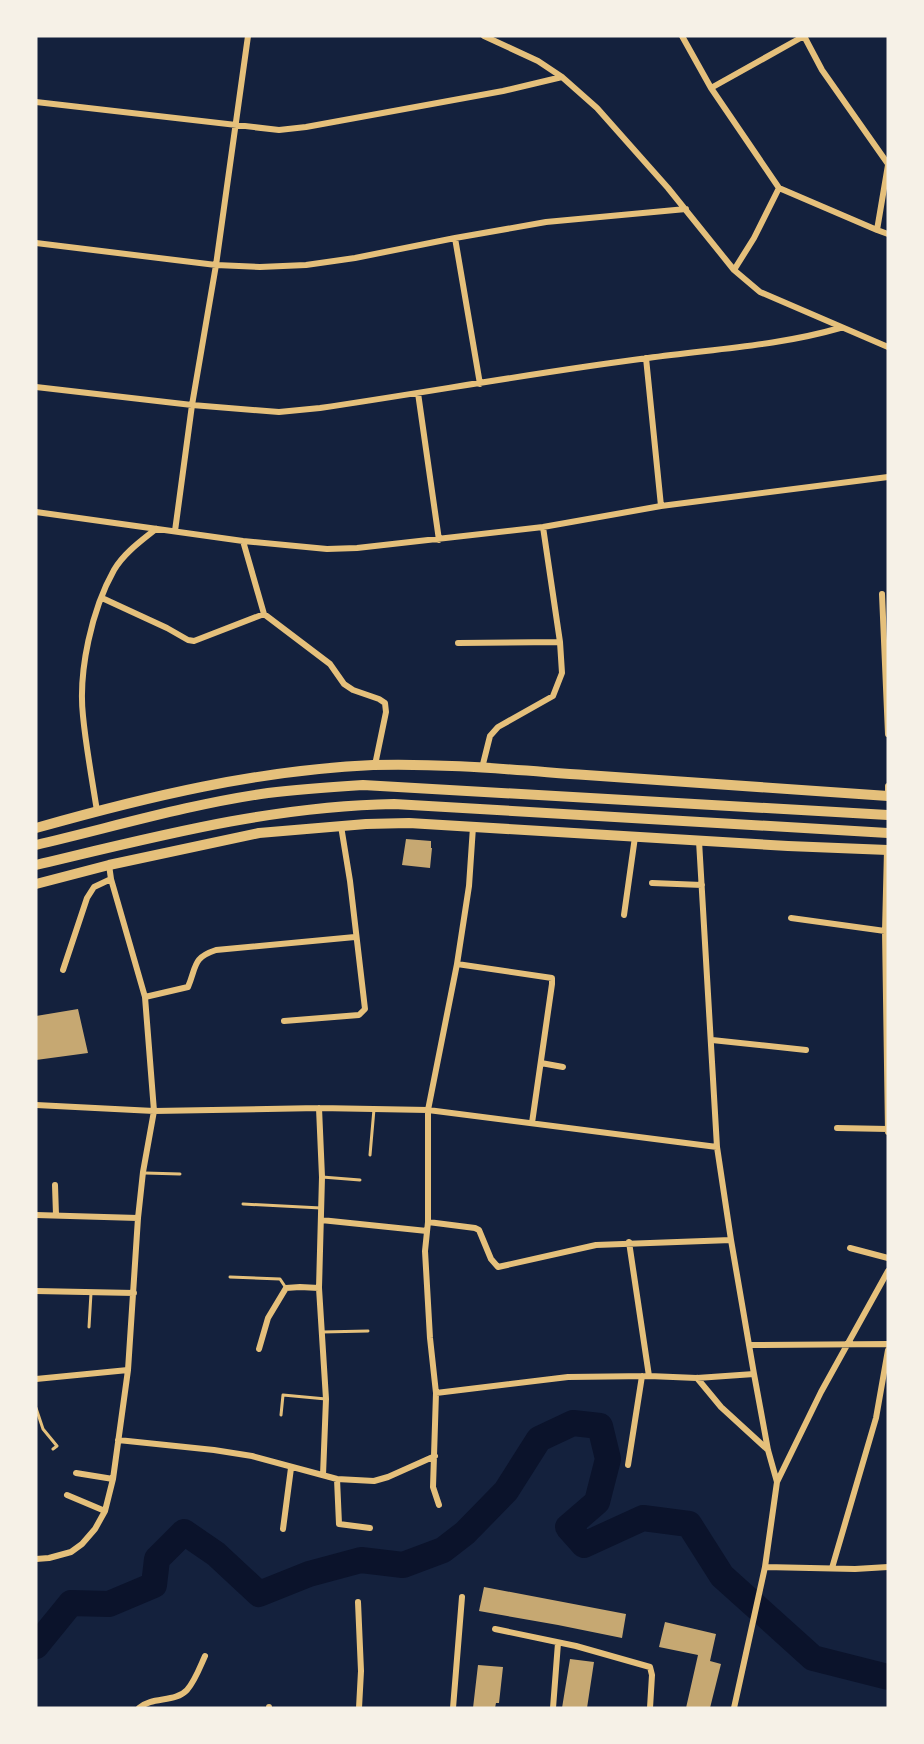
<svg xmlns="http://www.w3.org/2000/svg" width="924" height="1744" font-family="Karla,sans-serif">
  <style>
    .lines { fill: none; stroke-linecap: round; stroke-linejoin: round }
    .river { stroke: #0b132b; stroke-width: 26 }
    .building { fill: #c6a872 }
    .service { stroke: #e5c07b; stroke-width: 3 }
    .minor { stroke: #e5c07b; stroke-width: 6 }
    .primary { stroke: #e5c07b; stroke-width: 10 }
    .trunk { stroke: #e5c07b; stroke-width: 10 }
  </style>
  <rect width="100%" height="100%" fill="#14213d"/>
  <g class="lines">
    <path class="river" d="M36,1646L71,1603L109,1604L154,1585L157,1559L184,1532L216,1554L259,1594L309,1574L361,1560L403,1565L443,1550L465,1533L506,1491L539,1439L573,1423L600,1426L608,1459L597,1502L568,1527L584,1545L643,1518L689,1524L722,1576L813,1658L888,1677"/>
  </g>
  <path class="building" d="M406,839L431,841V848H432L430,868L402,865Z
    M78,1009L88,1053L36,1060V1016Z
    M484,1587L626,1614L622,1638L558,1625L479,1611Z
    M665,1622L716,1634L710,1661L721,1664L710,1708H686L698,1655L659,1647Z
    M570,1659L594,1662L587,1708H562Z
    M478,1665L503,1667L499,1703H496L495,1708H473Z"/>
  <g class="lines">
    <path class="service" d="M370,1155L374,1109
      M145,1173L180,1174
      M322,1177L360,1180
      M243,1204L321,1208
      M230,1277L280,1279L286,1288
      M89,1327L91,1293
      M322,1332L368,1331
      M36,1408L43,1429L57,1446L53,1449
      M281,1415L283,1395L326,1399"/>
    <path class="minor" d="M484,36L538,61L562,77L597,108L668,188L734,270L760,292L888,347
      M682,36L711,88L779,188L877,230
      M804,36L822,70L888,164
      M711,88L804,36
      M36,102L279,130L306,127L503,91L562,77
      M888,165L877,230L888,234
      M455,238L480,384
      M36,243L216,265L260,267L306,265L355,258L455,238L546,222L686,209
      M734,270L754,238L779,188
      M646,358L661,506
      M36,387L192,405L279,412L320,408C429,392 538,372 648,358C712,349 778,346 840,328
      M418,393L439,540
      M36,512L243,541L327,549L357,548L543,527L661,506L888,477
      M175,531L192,405L216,265L248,36
      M243,541L264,614L330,664L344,684L353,690L379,699L385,703L386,712L375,765
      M882,594L888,734
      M102,598L167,628L188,640L194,641L264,614
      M458,643L560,642
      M482,768L490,736L498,727L553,696L562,673L560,642L543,527
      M888,796V786
      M97,811C92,779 86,747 83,716C78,671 92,609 114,570C124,553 141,541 156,529
      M699,841L717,1147L731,1240L754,1374L768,1450L777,1482
      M887,850L885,931L888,1132
      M652,883L702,885
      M624,915L635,837
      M791,918L885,931
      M457,964L552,978V984L532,1123
      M63,970L87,898L94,887L111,879
      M145,997L188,987C197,966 192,958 216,950L355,937
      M284,1021L359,1015L365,1009L350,881L341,826
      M712,1040L806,1050
      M541,1063L563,1067
      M36,1105L154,1111L319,1108L428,1110L717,1147
      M319,1108L322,1177L319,1288L326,1399L323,1475
      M837,1128L888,1129
      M55,1185L56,1215
      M36,1215L138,1218
      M321,1220L427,1231
      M428,1222L475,1228L479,1230L491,1259L498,1267L596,1245L731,1240
      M629,1242L649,1376
      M850,1248L888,1258
      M36,1291L134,1293
      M750,1345L888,1344
      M259,1349L268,1318L286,1288L300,1287L319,1288
      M697,1378L721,1407L768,1450
      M36,1379L128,1370
      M436,1393L568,1377L649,1376L697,1378L754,1374
      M118,1440L214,1450L252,1456L337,1479L374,1481L388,1477L435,1456
      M628,1465L642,1376
      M76,1473L113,1479
      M337,1479L339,1524L370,1528
      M67,1495L105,1511
      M439,1505L433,1487L436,1393L430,1338L425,1251L428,1222V1110L457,964L469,886L473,827
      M283,1529L291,1468
      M36,1559L49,1558L71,1552L82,1544L95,1529L105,1511L113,1479L128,1370L138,1218L143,1172L154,1111L145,997L111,879L109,865
      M765,1567L855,1569L888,1567
      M832,1568L876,1418L888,1350
      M358,1602L361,1671L359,1708
      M495,1629L576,1646L650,1667L652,1675L650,1708
      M269,1707V1708
      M139,1708C152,1696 175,1703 187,1690C195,1681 200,1667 205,1656
      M453,1708L462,1597
      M553,1708L558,1643
      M734,1708L765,1567L777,1482L821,1392L888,1271"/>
    <path class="primary" d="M36,828C146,797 258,770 373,765C444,763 515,770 586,775C686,782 787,789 888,796
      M36,884L109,865L259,833L366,824L409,823L788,846L888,850"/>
    <path class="trunk" d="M36,845C113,827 190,804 268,793C300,789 331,787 363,785L888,815
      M36,865C154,837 271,806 394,804L888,833"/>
  </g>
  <rect width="924" height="1744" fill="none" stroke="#f6f1e7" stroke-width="75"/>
</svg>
